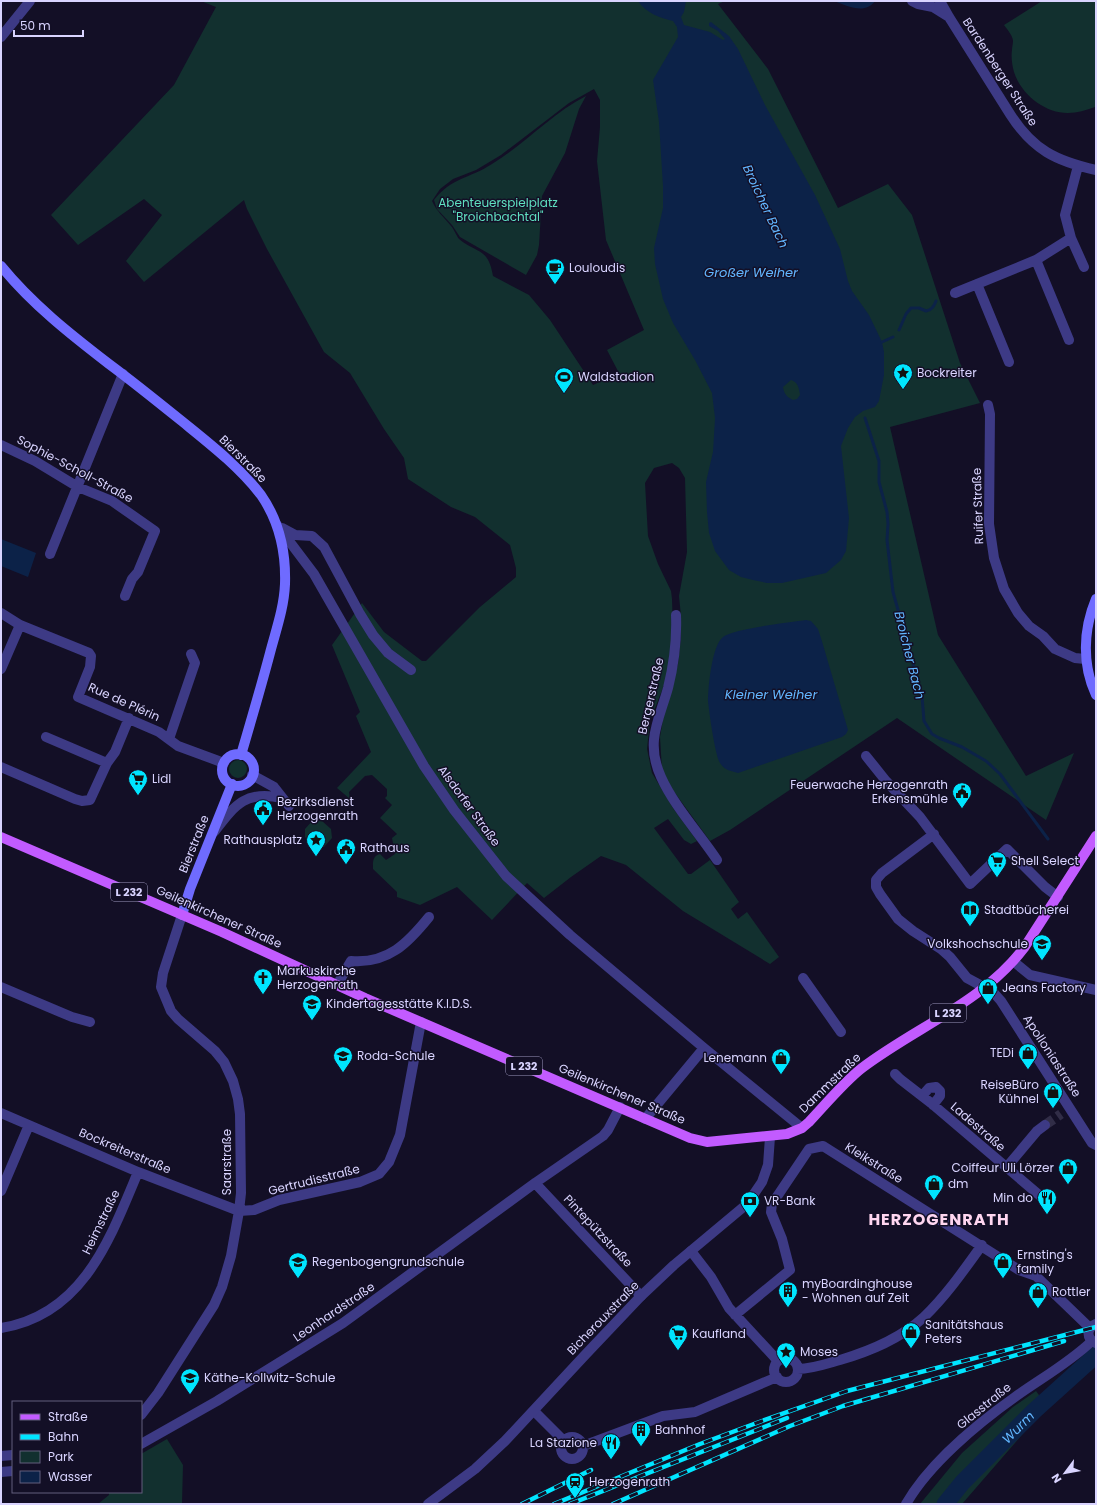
<svg xmlns="http://www.w3.org/2000/svg" width="1097" height="1505" font-family="Poppins,sans-serif">
  <style>
    .green { fill: #12302f; fill-rule: evenodd }
    .water { fill: #0c2248; fill-rule: evenodd }
    .lines { fill: none; stroke-linecap: round; stroke-linejoin: round }
    .stream { stroke: #0c2248; stroke-width: 3 }
    .river { stroke: #0c2248; stroke-width: 17 }
    .minor-tunnel { stroke: #312d47; stroke-width: 10; stroke-dasharray: 10 5; stroke-linecap: butt }
    .minor { stroke: #3d3a85; stroke-width: 10 }
    .tertiary { stroke: #3d3a85; stroke-width: 10 }
    .secondary { stroke: #6f6bff; stroke-width: 10 }
    .primary { stroke: #c25bff; stroke-width: 10 }
    .rail-casing { stroke: #00e5ff; stroke-width: 4.5 }
    .rail { stroke: #130f26; stroke-width: 3; stroke-dasharray: 9; stroke-linecap: butt }
    .labels { text-anchor: middle; stroke-width: 3; stroke-linejoin: round; paint-order: stroke }
    .shield { fill: #130f26; stroke: #9e99be; stroke-width: 1 }
    .shield-label { font-size: 11px; font-weight: bold; fill: #d9d4ff }
    .street-label { font-size: 12px; fill: #d9d4ff; stroke: #130f26 }
    .park-label { font-size: 12px; fill: #5fe0c0; stroke: #130f26 }
    .poi-label { font-size: 12px; fill: #d9d4ff; stroke: #130f26; text-anchor: start }
    .water-label { font-size: 13px; font-style: italic; fill: #62b6ff; stroke: #130f26 }
    .district-label { font-size: 16px; font-weight: bold; letter-spacing: 1px; fill: #ffd6f0; stroke: #130f26 }
  </style>
  <rect width="100%" height="100%" fill="#130f26"/>
  <path class="green" d="M201,1H725L718,4L768,69L838,208L888,184L912,215L960,363L980,403L890,427L938,635L1026,776L1074,753L1046,820L897,718L730,830L710,841L667,782L662,770L660,737L664,713L678,664L681,637V616L679,596L687,552L685,478L679,468L672,463L654,468L645,483L648,536L658,564L671,591L672,599L673,632L668,675L650,721L647,749L652,773L673,808L697,841L691,844L684,840L668,819L654,828L688,874H691L710,860L739,902L731,909L738,919L747,912L779,957L770,964L683,911L626,865L601,856L571,877L544,898L527,883L492,920L457,887L420,905L397,897V892L373,869C373,863 372,856 380,854L386,860L395,854L392,838L397,834L380,818L392,805L385,798L387,796V789L372,775L365,776L349,792L350,799L337,788L371,752L356,716L360,712L332,645L362,603L384,632L422,661H426L480,607L516,577V568L510,545L475,517L451,507L408,479L404,458L384,429L350,373L324,352L267,249L247,209L244,200L144,282L126,261L162,215L144,199L78,245L51,215L174,85L216,7ZM594,89L600,100V127L597,161L606,240L644,330L607,350L619,373L593,385L550,320L529,295L493,276C488,247 477,254 459,239C456,235 454,229 451,226C443,216 437,212 432,201L440,189L453,179L476,170L501,155L569,103Z
    M1042,1H1096L1095,107C1086,110 1077,113 1068,113C1044,113 1021,94 1014,72C1012,65 1011,57 1012,50C1012,47 1013,44 1013,41C1013,36 1007,29 1004,25Z
    M586,96L579,109L565,153L542,196L539,245L537,255L526,275L460,237L452,225L437,209L434,200C452,177 469,179 492,164C525,144 551,114 586,96Z
    M229 769a9 9 0 1 1 18 0a9 9 0 1 1-18 0Z
    M313,820L322,821L331,829L332,838L324,847H315L305,837V829Z
    M1036,1391L1047,1406L962,1504H920L962,1453L1013,1407Z
    M167,1439L183,1465L182,1503L180,1504H98L109,1495V1492H141V1454Z"/>
  <path class="water" d="M638,1H686L684,12L681,17L684,25L710,32L723,40L725,39L718,31L709,26V23L711,22L729,36L738,49L765,105L815,195L840,249L848,281L852,291L869,315L882,342L884,352V375L879,401L875,407L863,411L855,417L848,428L841,446L849,518L846,551L841,560L826,573L782,583H767L753,580L741,577L729,570L715,551L709,533L707,512L706,482L713,452L715,418L712,393L695,360L673,323L663,299L655,264L654,248L663,208V186L659,122L653,80L678,37L677,27L673,21C660,18 646,13 638,1ZM791,380C798,382 799,388 800,395L797,399L793,400C787,397 784,394 783,387Z
    M834,1H875C865,15 848,6 834,1Z
    M1,539L36,553L28,577L1,566Z
    M806,620L811,621L818,629L821,638L848,730L846,734L842,737L738,773C731,771 724,770 720,763C715,755 709,711 708,701C708,687 712,645 723,637C733,629 790,622 806,620Z"/>
  <g class="lines">
    <path class="stream" d="M899,330L906,314L911,308H919L926,311C932,310 934,306 936,301
      M882,342L893,337
      M865,418L879,461V482L887,512L888,524L887,540L893,592L922,696L924,721L932,734L939,738L962,747L986,761L1000,774L1048,839"/>
    <path class="river" id="s1" d="M945,1504L962,1483L1034,1411L1096,1355"/>
    <path class="minor-tunnel" d="M1045,1125L1061,1114"/>
    <path class="minor" d="M912,1L918,4L933,7L949,17
      M940,1L949,17L1010,114C1033,150 1056,161 1096,170
      M1,37L30,1
      M1078,166L1065,215L1071,238L1084,267
      M1036,260L1069,340
      M977,284L1009,362
      M955,293L1036,260L1071,238
      M988,405L990,414L989,524L994,558L1004,589L1018,613L1029,626L1043,636L1055,649L1075,658L1085,659
      M1,445L35,461L78,487L112,501L155,531L138,572L132,579L125,596
      M277,525L314,574L424,766L454,810L506,876L570,935L704,1048L802,1128
      M282,528L295,535L312,536L324,547L360,614L373,635L388,653L411,670
      M50,554L123,374
      M1,613L20,625L89,653L91,656L90,667L78,697L159,732L178,746L224,763
      M676,615C677,640 674,664 668,688C659,720 645,742 661,777C674,806 699,833 717,860
      M1,669L20,625
      M46,737L107,763
      M169,739L195,663L191,654
      M866,756L886,781L920,817L970,884L1007,849L1045,887L1058,897
      M1,767L75,799L82,801L90,800L107,763L115,752L129,718
      M252,775L274,787L289,806
      M214,832C235,805 245,790 282,798
      M934,834L882,873L876,880V887L880,894L898,919L913,931L941,949L950,957L967,978L993,992L1001,1001L1092,1143L1096,1145
      M1013,961L1030,975L1096,990
      M803,978L841,1032
      M337,985L351,961C388,964 408,943 429,917
      M1,987L72,1017L90,1022
      M895,1074L900,1079L931,1103L1045,1200
      M922,1096L929,1088L936,1087L940,1091V1096L933,1105
      M1,1113L138,1172L239,1211L254,1210L279,1200L360,1182L379,1174L389,1162L400,1135L421,1022
      M645,1119L704,1048
      M1006,1168L1037,1131L1045,1125
      M535,1183L641,1296
      M1,1191L29,1125
      M691,1251L711,1277L729,1308L778,1361
      M735,1315L790,1270L782,1239L771,1212L772,1204L809,1149L823,1146L1019,1270L1036,1276L1090,1328
      M1,1328C83,1315 110,1239 138,1172
      M774 1370a12 12 0 1 1 24 0a12 12 0 1 1-24 0Z
      M798,1369C812,1369 826,1364 840,1360C870,1351 900,1339 924,1317C946,1296 964,1270 982,1245
      M534,1411L564,1441
      M141,1415L158,1393L214,1305L222,1287L231,1256L239,1211L241,1193L240,1114L238,1099L233,1081L224,1062L215,1051L178,1019L171,1011L161,987L163,973L182,915
      M561 1448a11 11 0 1 1 22 0a11 11 0 1 1-22 0Z
      M141,1444L217,1401L343,1323L535,1183L603,1136L608,1130L620,1107
      M583,1446L663,1416L695,1412L777,1377
      M1,1456L13,1455
      M1,1472L13,1471
      M906,1504C929,1464 977,1424 1015,1397C1040,1379 1069,1363 1092,1341"/>
    <path class="tertiary" d="M1096,1324C1086,1328 1086,1339 1096,1343
      M428,1504L475,1469L505,1441L586,1354L641,1296L674,1265L747,1204L762,1182L768,1165L770,1137"/>
    <path class="secondary" d="M1,266C32,304 70,334 109,364C136,384 163,406 189,427C215,448 241,469 261,495C279,521 286,553 285,584C284,608 276,630 270,653C261,687 251,721 241,755
      M1096,599C1083,630 1082,665 1096,695
      M222 770a16 16 0 1 1 32 0a16 16 0 1 1-32 0Z
      M182,915L190,889L232,784"/>
    <path class="primary" d="M1,837L222,932L365,998L690,1138L707,1142L787,1134L802,1128L809,1122C825,1105 844,1082 862,1068C916,1027 982,1003 1024,948L1096,836"/>
    <defs>
      <path id="rail" d="M522,1504L591,1470
        M554,1504L700,1444L762,1421L847,1391L1096,1327
        M570,1504L787,1418
        M613,1504L790,1426L843,1406L1064,1341"/>
    </defs>
    <use href="#rail" class="rail-casing"/>
    <use href="#rail" class="rail"/>
  </g>
  <defs>
    <symbol id="cafe-pin" viewBox="-11 -11 22 30"><path d="M0 17L-7.5 6A9.5 9.5 0 1 1 7.5 6Z" fill="#00e5ff" stroke="#130f26"/><path d="M-5.5-4.5H6V0H3Q3 3.5 0 3.5H-2.5Q-5.5 3.5-5.5 0ZM3-3.2v2h1.7v-2ZM-6 4.5H4V6H-6Z" fill="#111"/></symbol>
    <symbol id="sight-pin" viewBox="-11 -11 22 30"><path d="M0 17L-7.5 6A9.5 9.5 0 1 1 7.5 6Z" fill="#00e5ff" stroke="#130f26"/><path d="M0-6L1.8-2.2L6-1.7L2.9 1.2L3.7 5.4L0 3.3L-3.7 5.4L-2.9 1.2L-6-1.7L-1.8-2.2Z" fill="#111"/></symbol>
    <symbol id="stadium-pin" viewBox="-11 -11 22 30"><path d="M0 17L-7.5 6A9.5 9.5 0 1 1 7.5 6Z" fill="#00e5ff" stroke="#130f26"/><path d="M0-5a6.5 5 0 1 0 0 10a6.5 5 0 1 0 0-10ZM-3.5-1.8h7v3.6h-7Z" fill="#111"/></symbol>
    <symbol id="supermarket-pin" viewBox="-11 -11 22 30"><path d="M0 17L-7.5 6A9.5 9.5 0 1 1 7.5 6Z" fill="#00e5ff" stroke="#130f26"/><path d="M-6-5.5h2.5l.6 2H6L4.5 2H-2.5L-4.4-4H-6ZM-1.5 3.2a1.3 1.3 0 1 0 .1 0ZM3 3.2a1.3 1.3 0 1 0 .1 0Z" fill="#111"/></symbol>
    <symbol id="civic-pin" viewBox="-11 -11 22 30"><path d="M0 17L-7.5 6A9.5 9.5 0 1 1 7.5 6Z" fill="#00e5ff" stroke="#130f26"/><path d="M-.6-6.5H3V-4.5H.6V-3L4-1V1h2V6H-6V1h2V-1L-.6-3ZM-1.2 2.5V6h2.4V2.5Z" fill="#111"/></symbol>
    <symbol id="library-pin" viewBox="-11 -11 22 30"><path d="M0 17L-7.5 6A9.5 9.5 0 1 1 7.5 6Z" fill="#00e5ff" stroke="#130f26"/><path d="M-6-4Q-3-5.5-.7-3.5V5Q-3 3-6 4ZM6-4Q3-5.5 .7-3.5V5Q3 3 6 4Z" fill="#111"/></symbol>
    <symbol id="university-pin" viewBox="-11 -11 22 30"><path d="M0 17L-7.5 6A9.5 9.5 0 1 1 7.5 6Z" fill="#00e5ff" stroke="#130f26"/><path d="M0-5L7-2L0 1L-7-2ZM-4 1L0 2.5L4 1V4Q0 6-4 4Z" fill="#111"/></symbol>
    <symbol id="church-pin" viewBox="-11 -11 22 30"><path d="M0 17L-7.5 6A9.5 9.5 0 1 1 7.5 6Z" fill="#00e5ff" stroke="#130f26"/><path d="M-1.2-6h2.4v3.5h3.3v2.4h-3.3V6h-2.4V-.1h-3.3v-2.4h3.3Z" fill="#111"/></symbol>
    <symbol id="shop-pin" viewBox="-11 -11 22 30"><path d="M0 17L-7.5 6A9.5 9.5 0 1 1 7.5 6Z" fill="#00e5ff" stroke="#130f26"/><path d="M-5-2.5h2.3a2.7 3.5 0 0 1 5.4 0H5L5.5 6h-11ZM-1.5-2.5h3a1.5 2.3 0 0 0-3 0Z" fill="#111"/></symbol>
    <symbol id="school-pin" viewBox="-11 -11 22 30"><path d="M0 17L-7.5 6A9.5 9.5 0 1 1 7.5 6Z" fill="#00e5ff" stroke="#130f26"/><path d="M0-5L7-2L0 1L-7-2ZM-4 1L0 2.5L4 1V4Q0 6-4 4Z" fill="#111"/></symbol>
    <symbol id="restaurant-pin" viewBox="-11 -11 22 30"><path d="M0 17L-7.5 6A9.5 9.5 0 1 1 7.5 6Z" fill="#00e5ff" stroke="#130f26"/><path d="M-5-6h1v4h1v-4h1v4h1v-4h1v5L-1.5 .5V6h-2V.5L-5-1ZM5-6V6H3V1.5H1.5Q1.5-4 5-6Z" fill="#111"/></symbol>
    <symbol id="bank-pin" viewBox="-11 -11 22 30"><path d="M0 17L-7.5 6A9.5 9.5 0 1 1 7.5 6Z" fill="#00e5ff" stroke="#130f26"/><path d="M-6-4H6V4H-6ZM0-2.3a2.3 2.3 0 1 0 0 4.6a2.3 2.3 0 1 0 0-4.6Z" fill="#111"/></symbol>
    <symbol id="building-pin" viewBox="-11 -11 22 30"><path d="M0 17L-7.5 6A9.5 9.5 0 1 1 7.5 6Z" fill="#00e5ff" stroke="#130f26"/><path d="M-4-6H4V6H1V3H-1V6H-4ZM-2.5-4.3h1.7v1.8h-1.7ZM.8-4.3h1.7v1.8H.8ZM-2.5-1h1.7V.8h-1.7ZM.8-1h1.7V.8H.8Z" fill="#111"/></symbol>
    <symbol id="station-pin" viewBox="-11 -11 22 30"><path d="M0 17L-7.5 6A9.5 9.5 0 1 1 7.5 6Z" fill="#00e5ff" stroke="#130f26"/><path d="M-3-6H3Q5-6 5-4V2Q5 4 3 4L4.5 6H3L1.5 4h-3L-3 6H-4.5L-3 4Q-5 4-5 2V-4Q-5-6-3-6ZM-3.5-4v3h7v-3ZM-3.5 1v1.5H-2V1ZM2 1v1.5H3.5V1Z" fill="#111"/></symbol>
  </defs>
  <g fill-rule="evenodd">
    <use href="#cafe-pin" x="544" y="257" width="22" height="30"/>
    <use href="#sight-pin" x="892" y="362" width="22" height="30"/>
    <use href="#stadium-pin" x="553" y="366" width="22" height="30"/>
    <use href="#supermarket-pin" x="127" y="768" width="22" height="30"/>
    <use href="#civic-pin" x="951" y="781" width="22" height="30"/>
    <use href="#civic-pin" x="252" y="798" width="22" height="30"/>
    <use href="#sight-pin" x="305" y="829" width="22" height="30"/>
    <use href="#civic-pin" x="335" y="837" width="22" height="30"/>
    <use href="#supermarket-pin" x="986" y="850" width="22" height="30"/>
    <use href="#library-pin" x="959" y="899" width="22" height="30"/>
    <use href="#university-pin" x="1031" y="933" width="22" height="30"/>
    <use href="#church-pin" x="252" y="967" width="22" height="30"/>
    <use href="#shop-pin" x="977" y="977" width="22" height="30"/>
    <use href="#school-pin" x="301" y="993" width="22" height="30"/>
    <use href="#shop-pin" x="1017" y="1042" width="22" height="30"/>
    <use href="#school-pin" x="332" y="1045" width="22" height="30"/>
    <use href="#shop-pin" x="770" y="1047" width="22" height="30"/>
    <use href="#shop-pin" x="1042" y="1081" width="22" height="30"/>
    <use href="#shop-pin" x="1057" y="1157" width="22" height="30"/>
    <use href="#shop-pin" x="923" y="1173" width="22" height="30"/>
    <use href="#restaurant-pin" x="1036" y="1187" width="22" height="30"/>
    <use href="#bank-pin" x="739" y="1190" width="22" height="30"/>
    <use href="#school-pin" x="287" y="1251" width="22" height="30"/>
    <use href="#shop-pin" x="992" y="1251" width="22" height="30"/>
    <use href="#building-pin" x="777" y="1280" width="22" height="30"/>
    <use href="#shop-pin" x="1027" y="1281" width="22" height="30"/>
    <use href="#shop-pin" x="900" y="1321" width="22" height="30"/>
    <use href="#supermarket-pin" x="667" y="1323" width="22" height="30"/>
    <use href="#sight-pin" x="775" y="1341" width="22" height="30"/>
    <use href="#school-pin" x="179" y="1367" width="22" height="30"/>
    <use href="#building-pin" x="630" y="1419" width="22" height="30"/>
    <use href="#restaurant-pin" x="600" y="1432" width="22" height="30"/>
    <use href="#station-pin" x="564" y="1471" width="22" height="30"/>
  </g>
  <g class="labels">
    <g class="shield">
      <rect x="111" y="883" width="36" height="18" rx="3"/>
      <rect x="930" y="1004" width="36" height="18" rx="3"/>
      <rect x="506" y="1057" width="36" height="18" rx="3"/>
    </g>
    <g class="shield-label">
      <text x="129" y="896">L 232</text>
      <text x="948" y="1017">L 232</text>
      <text x="524" y="1070">L 232</text>
    </g>
    <g class="street-label">
      <text transform="translate(1000 72) rotate(57)" y="4">Bardenberger Straße</text>
      <text transform="translate(243 459) rotate(45)" y="4">Bierstraße</text>
      <text transform="translate(75 469) rotate(28)" y="4">Sophie-Scholl-Straße</text>
      <text transform="translate(978 506) rotate(-92)" y="4">Ruifer Straße</text>
      <text transform="translate(651 696) rotate(-77)" y="4">Bergerstraße</text>
      <text transform="translate(124 702) rotate(24)" y="4">Rue de Plérin</text>
      <text transform="translate(469 806) rotate(54)" y="4">Alsdorfer Straße</text>
      <text transform="translate(194 844) rotate(-68)" y="4">Bierstraße</text>
      <text transform="translate(219 917) rotate(24)" y="4">Geilenkirchener Straße</text>
      <text transform="translate(1052 1056) rotate(57)" y="4">Apolloniastraße</text>
      <text transform="translate(830 1083) rotate(-44)" y="4">Dammstraße</text>
      <text transform="translate(622 1094) rotate(23)" y="4">Geilenkirchener Straße</text>
      <text transform="translate(978 1127) rotate(41)" y="4">Ladestraße</text>
      <text transform="translate(125 1151) rotate(23)" y="4">Bockreiterstraße</text>
      <text transform="translate(227 1162) rotate(-90)" y="4">Saarstraße</text>
      <text transform="translate(874 1163) rotate(32)" y="4">Kleikstraße</text>
      <text transform="translate(314 1180) rotate(-14)" y="4">Gertrudisstraße</text>
      <text transform="translate(101 1222) rotate(-64)" y="4">Heimstraße</text>
      <text transform="translate(598 1231) rotate(47)" y="4">Pintepützstraße</text>
      <text transform="translate(334 1312) rotate(-34)" y="4">Leonhardstraße</text>
      <text transform="translate(603 1318) rotate(-46)" y="4">Bicherouxstraße</text>
      <text transform="translate(984 1406) rotate(-39)" y="4">Glasstraße</text>
    </g>
    <g class="park-label">
      <text x="498" y="207">Abenteuerspielplatz<tspan x="498" dy="14">"Broichbachtal"</tspan></text>
    </g>
    <g class="poi-label">
      <text x="569" y="272">Louloudis</text>
      <text x="917" y="377">Bockreiter</text>
      <text x="578" y="381">Waldstadion</text>
      <text x="152" y="783">Lidl</text>
      <text x="948" y="789" text-anchor="end">Feuerwache Herzogenrath<tspan x="948" dy="14">Erkensmühle</tspan></text>
      <text x="277" y="806">Bezirksdienst<tspan x="277" dy="14">Herzogenrath</tspan></text>
      <text x="302" y="844" text-anchor="end">Rathausplatz</text>
      <text x="360" y="852">Rathaus</text>
      <text x="1011" y="865">Shell Select</text>
      <text x="984" y="914">Stadtbücherei</text>
      <text x="1028" y="948" text-anchor="end">Volkshochschule</text>
      <text x="277" y="975">Markuskirche<tspan x="277" dy="14">Herzogenrath</tspan></text>
      <text x="1002" y="992">Jeans Factory</text>
      <text x="326" y="1008">Kindertagesstätte K.I.D.S.</text>
      <text x="1014" y="1057" text-anchor="end">TEDi</text>
      <text x="357" y="1060">Roda-Schule</text>
      <text x="767" y="1062" text-anchor="end">Lenemann</text>
      <text x="1039" y="1089" text-anchor="end">ReiseBüro<tspan x="1039" dy="14">Kühnel</tspan></text>
      <text x="1054" y="1172" text-anchor="end">Coiffeur Uli Lörzer</text>
      <text x="948" y="1188">dm</text>
      <text x="1033" y="1202" text-anchor="end">Min do</text>
      <text x="764" y="1205">VR-Bank</text>
      <text x="1017" y="1259">Ernsting's<tspan x="1017" dy="14">family</tspan></text>
      <text x="312" y="1266">Regenbogengrundschule</text>
      <text x="802" y="1288">myBoardinghouse<tspan x="802" dy="14">- Wohnen auf Zeit</tspan></text>
      <text x="1052" y="1296">Rottler</text>
      <text x="925" y="1329">Sanitätshaus<tspan x="925" dy="14">Peters</tspan></text>
      <text x="692" y="1338">Kaufland</text>
      <text x="800" y="1356">Moses</text>
      <text x="204" y="1382">Käthe-Kollwitz-Schule</text>
      <text x="655" y="1434">Bahnhof</text>
      <text x="597" y="1447" text-anchor="end">La Stazione</text>
      <text x="589" y="1486">Herzogenrath</text>
    </g>
    <g class="water-label">
      <text transform="translate(766 206) rotate(65)" y="5">Broicher Bach</text>
      <text x="751" y="277">Großer Weiher</text>
      <text transform="translate(910 655) rotate(76)" y="5">Broicher Bach</text>
      <text x="771" y="699">Kleiner Weiher</text>
      <text dy="5" stroke="none"><textPath href="#s1" startOffset="106">Wurm</textPath></text>
    </g>
    <g class="district-label">
      <text x="939" y="1225">HERZOGENRATH</text>
    </g>
  </g>
  <rect width="1097" height="1505" fill="none" stroke="#d9d4ff" stroke-width="4"/>
  <rect x="12" y="1401" width="130" height="92" fill="#130f26" stroke="#625e7d"/>
  <rect x="20" y="1414" width="20" height="6" fill="#c25bff" stroke="#625e7d"/>
  <text x="48" y="1421" font-size="12" fill="#d9d4ff">Straße</text>
  <rect x="20" y="1434" width="20" height="6" fill="#00e5ff" stroke="#625e7d"/>
  <text x="48" y="1441" font-size="12" fill="#d9d4ff">Bahn</text>
  <rect x="20" y="1451" width="20" height="12" fill="#12302f" stroke="#625e7d"/>
  <text x="48" y="1461" font-size="12" fill="#d9d4ff">Park</text>
  <rect x="20" y="1471" width="20" height="12" fill="#0c2248" stroke="#625e7d"/>
  <text x="48" y="1481" font-size="12" fill="#d9d4ff">Wasser</text>
  <g transform="translate(1065 1473) rotate(238)" stroke="#130f26" stroke-width="3" paint-order="stroke">
  <path d="M0-3L7 15L0 10L-7 15Z" fill="#d9d4ff"/>
  <text y="-6" font-size="11" font-weight="bold" text-anchor="middle" fill="#d9d4ff">N</text>
  </g>
  <path d="M14 30v6h69v-6" fill="none" stroke="#d9d4ff" stroke-width="2"/>
  <text x="20" y="30" font-size="12" fill="#d9d4ff" stroke="#130f26" stroke-width="3" paint-order="stroke">50 m</text>
</svg>
